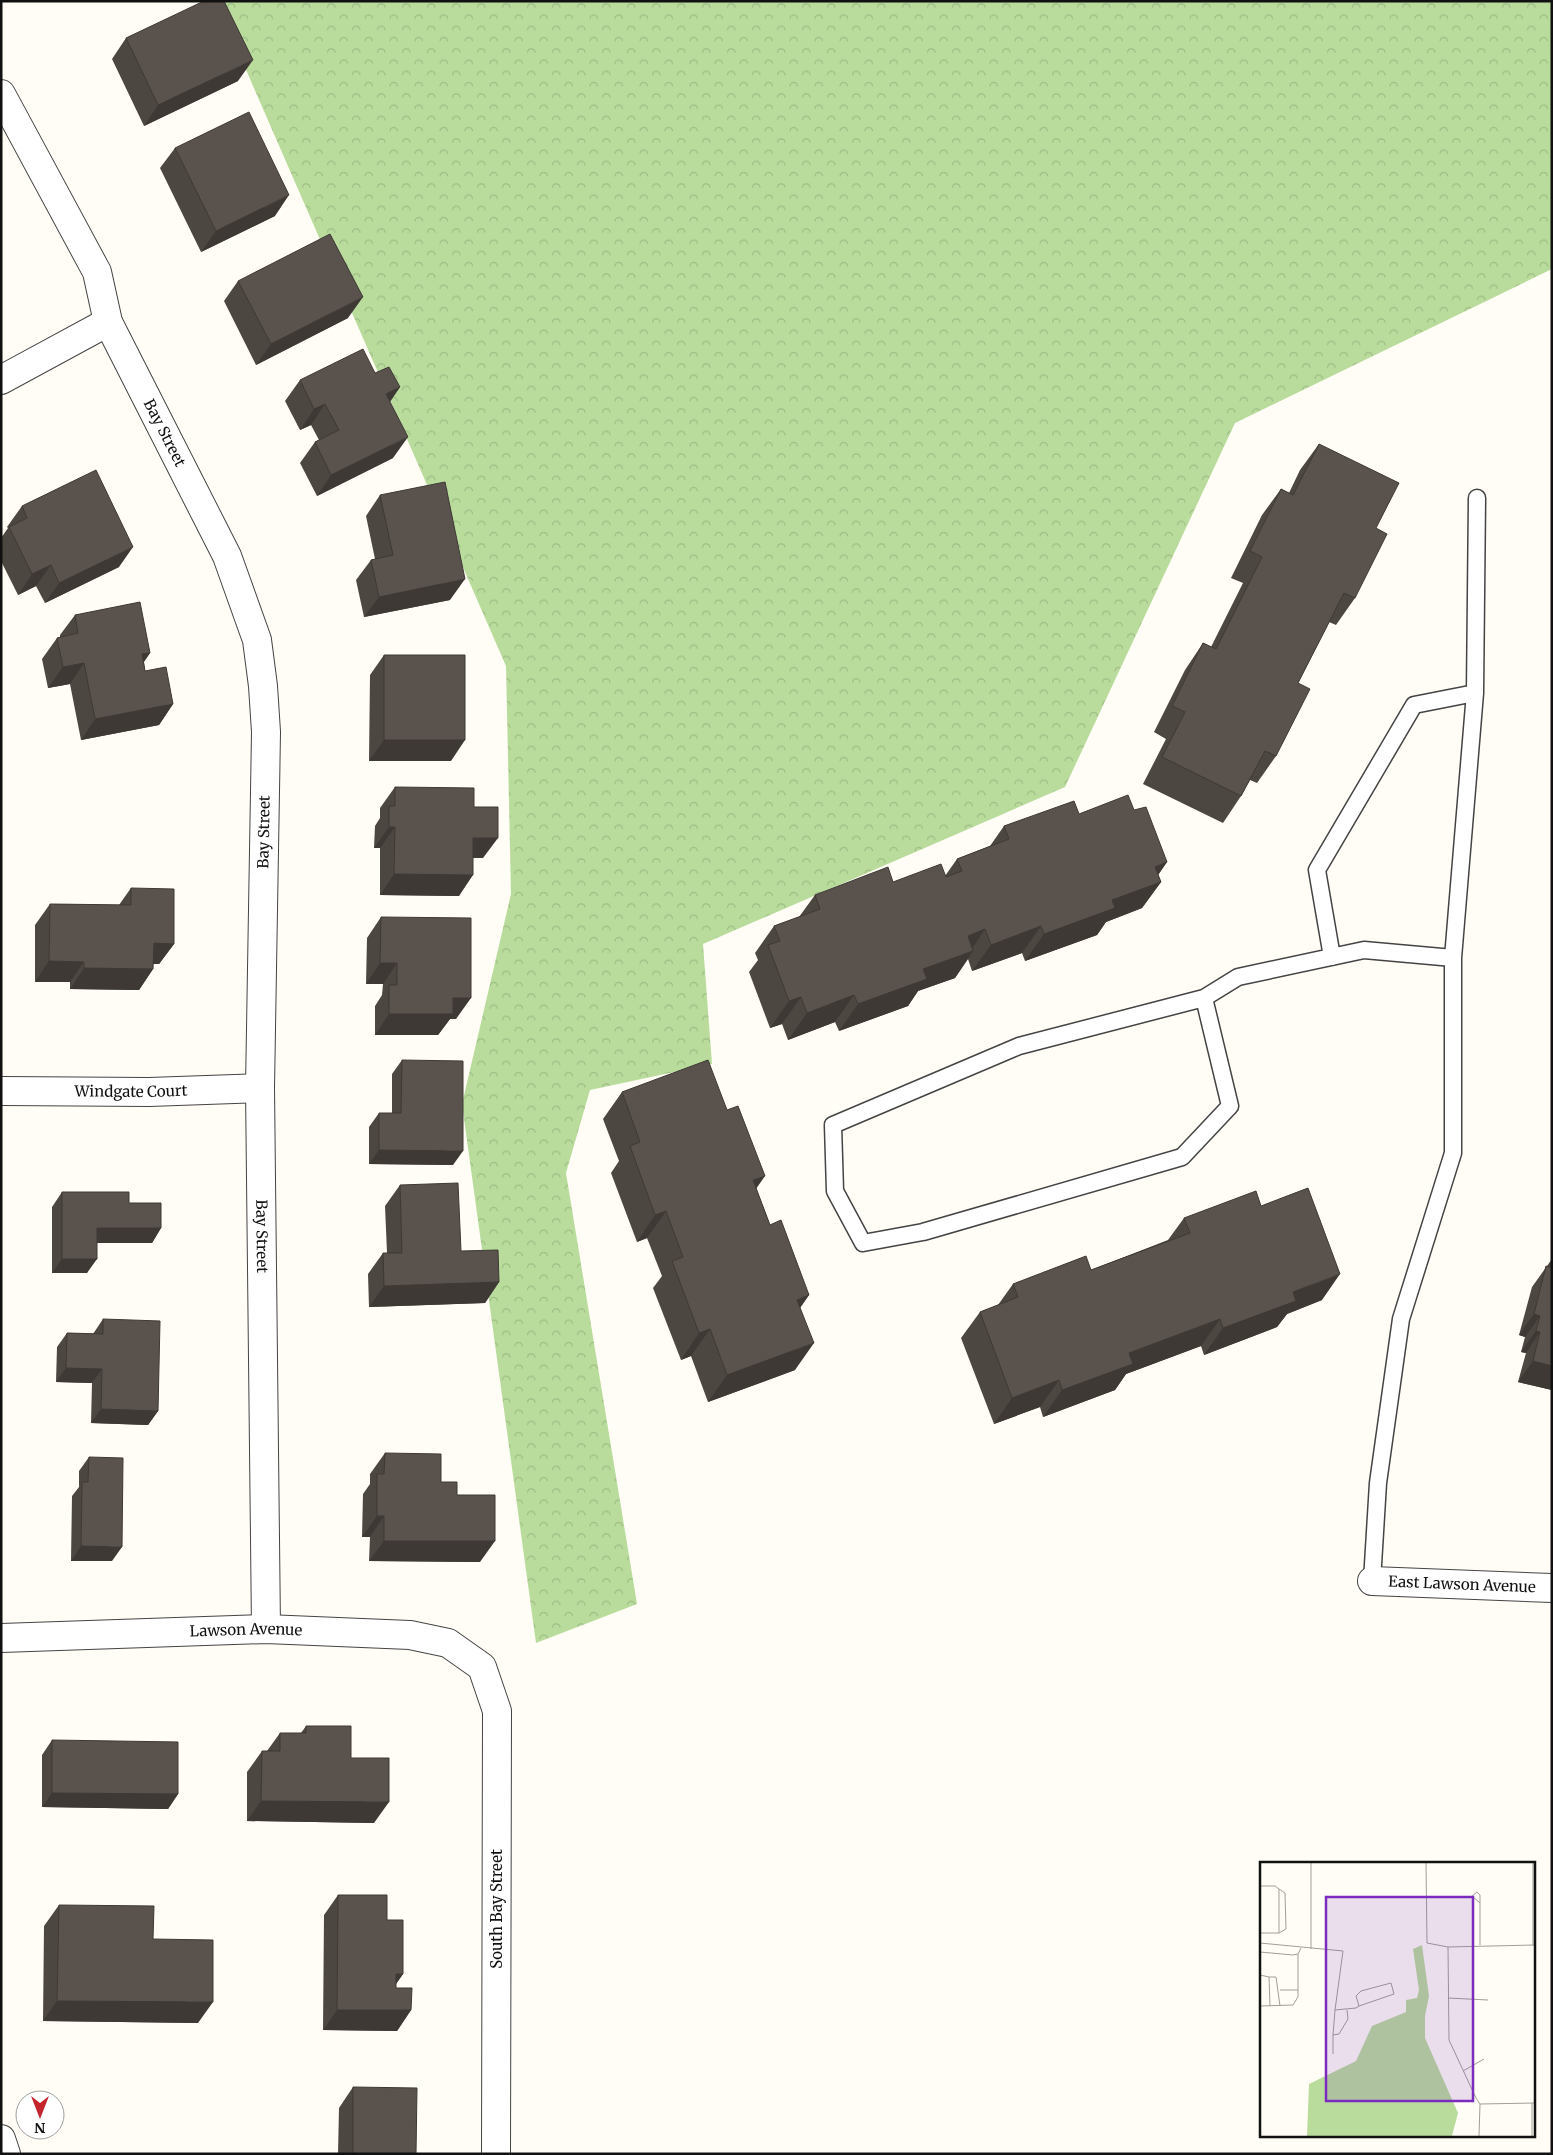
<svg xmlns="http://www.w3.org/2000/svg" width="1553" height="2155" font-family="Merriweather,serif">
  <style>
    .forest { fill: url(#forest-crowns) }
    .lines { fill: none; stroke-linecap: round; stroke-linejoin: round }
    .service-casing { stroke: #444; stroke-width: 19 }
    .minor-casing { stroke: #444; stroke-width: 30 }
    .service { stroke: #fff; stroke-width: 16 }
    .minor { stroke: #fff; stroke-width: 28 }
    .wall { fill: #4d4742 }
    .shaded-wall { fill: #3f3936 }
    .building { fill: #5a524d; stroke: #3f3936 }
    .labels { text-anchor: middle; stroke-width: 5; stroke-linejoin: round; paint-order: stroke }
    .street-label { font-size: 15px; fill: #111; stroke: #fff }
    .inset-road { fill: none; stroke: #a09f9a; stroke-width: 1 }
    .view { fill: #7b2cbf; fill-opacity: 0.15; stroke: #7b2cbf; stroke-width: 2.5 }
    .inset-edge { fill: none; stroke: #111; stroke-width: 2.5 }
  </style>
  <defs>
    <pattern id="forest-crowns" width="20" height="18" patternUnits="userSpaceOnUse" patternTransform="scale(1.25)"><rect width="20" height="18" fill="#b9dc9c"/><path d="M2 6a3 3 0 1 1 6 0M12 15a3 3 0 1 1 6 0" fill="none" stroke="#9ebc85"/></pattern>
  </defs>
  <rect width="100%" height="100%" fill="#fffdf5"/>
  <path class="forest" d="M216,1H1552V269L1235,423L1065,787L703,944L712,1064L590,1090L566,1173L637,1604L536,1643L462,1104L511,894L506,666Z"/>
  <g class="lines">
    <defs>
      <path id="service" d="M1475,693L1477,498
        M1332,957L1317,870L1414,705L1475,693L1453,958
        M1204,998L1019,1046L833,1125L835,1191L863,1243L923,1232L1182,1157L1230,1106L1204,998L1238,977L1364,950L1453,958V1153L1401,1319L1378,1483L1372,1581"/>
      <g id="minor">
        <path id="s1" d="M1,94L97,272L108,322L227,556L257,640L263,686L266,732L260,1088L266,1629"/>
        <path d="M1,380L108,322"/>
        <path id="s2" d="M1,1091L149,1092L260,1088"/>
        <path id="s3" d="M1372,1581L1552,1588"/>
        <path id="s4" d="M1,1638L266,1629L410,1635L448,1643L482,1667L497,1711L496,2154"/>
        <path d="M1,2139L6,2154"/>
      </g>
    </defs>
    <use href="#service" class="service-casing"/>
    <use href="#minor" class="minor-casing"/>
    <use href="#service" class="service"/>
    <use href="#minor" class="minor"/>
  </g>
  <path class="wall" d="M126,38L238,81L144,126L112,59Z
    M175,148L275,216L201,252L160,168Z
    M238,281L348,318L256,365L224,301Z
    M375,373L400,387L390,402L393,458L317,496L300,463L315,442L319,440L311,425L300,430L285,401L300,380Z
    M1319,444L1376,528L1355,598L1336,625L1329,622L1298,683L1276,756L1257,783L1250,780L1241,796L1223,823L1143,784L1166,739L1154,732L1185,670L1203,643L1211,647L1243,583L1231,578L1262,515L1281,489L1289,493L1300,470Z
    M380,495L450,600L364,617L356,580L371,560L375,559L366,516Z
    M22,506L119,567L45,603L36,586L18,595L1,561V538L8,528L7,527Z
    M75,615L150,653L144,662L145,671L173,704L159,725L81,740L70,684L48,688L42,659L57,638L60,637V635Z
    M384,655L451,761H369L370,675Z
    M395,787L474,807L483,858H473L459,896L380,895V848H374L375,826L380,818V808Z
    M1134,810L1167,862L1158,875L1161,882L1142,908L1106,922L1097,935L1025,961L1022,953L972,971L968,959L955,978L918,991L908,1006L839,1031L835,1022L788,1040L782,1024L770,1028L749,972L758,960L755,953L774,926L799,917L815,895L893,882L945,876L957,859L990,846L1004,826L1079,814Z
    M131,888L174,944L159,964H153V969L139,990L70,989V982H35V925L50,904L119,905Z
    M381,917L456,1019H450L438,1035H375V1006L382,995L383,984H366L367,938Z
    M402,1060L453,1165L369,1164V1127L379,1113H392V1074Z
    M622,1092L756,1188L770,1225L809,1295L800,1308L795,1370L708,1402L691,1356L681,1360L653,1288L662,1276L647,1238L637,1242L611,1173L619,1161L603,1119Z
    M400,1185L461,1251L499,1282L485,1303L369,1307L368,1274L383,1253H387L385,1206Z
    M62,1192L129,1203L161,1228L152,1243H97L87,1273H52V1207Z
    M1261,1206L1322,1300L1287,1314L1277,1327L1204,1355L1201,1346L1126,1374L1115,1390L1043,1417L1040,1407L994,1424L961,1338L980,1312L998,1305L1013,1284L1091,1270L1168,1240L1184,1218Z
    M1552,1259V1390L1518,1382L1526,1353L1521,1352L1525,1337L1519,1335L1532,1287Z
    M103,1319L158,1411L148,1425L91,1423L92,1383L56,1382L57,1347L67,1333L93,1334Z
    M385,1453L441,1482L457,1495L480,1562L369,1561L370,1537H362L363,1494L370,1484V1474Z
    M89,1457L112,1561H71L72,1496L79,1487V1471Z
    M306,1726L351,1758L374,1823L247,1821V1772L262,1751H267L280,1733H301Z
    M52,1740L178,1794L168,1809L42,1807V1755Z
    M338,1895L387,1920L403,1974L396,1984V1988L411,2010L397,2031L323,2030L324,1915Z
    M59,1905L153,1939L198,2023L43,2021L44,1926Z
    M353,2087L416,2154H338L339,2108Z"/>
  <path class="shaded-wall" d="M253,60L238,81L144,126L158,105Z
    M289,195L275,216L201,252L216,231Z
    M363,297L348,318L256,365L271,344Z
    M400,387L385,408L386,394Z
    M325,404L311,425L300,430L314,409Z
    M408,437L393,458L317,496L331,475Z
    M133,547L119,567L45,603L59,583Z
    M51,565L36,586L18,595L32,574Z
    M465,579L450,600L364,617L379,597Z
    M150,653L135,673L142,654Z
    M84,663L70,684L48,688L63,667Z
    M173,704L159,725L81,740L95,719Z
    M384,740H465L451,761H369Z
    M389,827H395L380,848H374Z
    M473,838H498L483,858H459Z
    M1167,862L1151,885L1161,882L1142,908L1106,922L1097,935L1025,961L1044,934L1112,900L1155,867Z
    M394,874L473,875L459,896L380,895Z
    M1041,926L1022,953L972,971L991,945Z
    M985,929L969,953L973,951L955,978L918,991L908,1006L839,1031L858,1004L923,969L968,936Z
    M154,943L174,944L159,964H139Z
    M49,961L84,962L70,982H35Z
    M380,963H397L383,984H366Z
    M84,968L153,969L139,990L70,989Z
    M854,995L835,1022L788,1040L807,1013Z
    M801,997L782,1024L770,1028L789,1001Z
    M453,998H471L456,1019H450L438,1035H375L389,1014Z
    M379,1150L463,1151L453,1165L369,1164Z
    M765,1176L746,1203L753,1180Z
    M666,1211L647,1238L637,1242L655,1215Z
    M97,1228H161L152,1243H87Z
    M62,1259H97L87,1273H52Z
    M1340,1274L1322,1300L1287,1314L1277,1327L1204,1355L1223,1328L1293,1292Z
    M499,1282L485,1303L369,1307L384,1286Z
    M809,1295L790,1322L797,1300Z
    M1534,1314L1540,1316L1525,1337L1519,1335Z
    M1220,1319L1201,1346L1126,1374L1115,1390L1043,1417L1062,1390L1129,1353Z
    M710,1329L691,1356L681,1360L699,1333Z
    M1536,1331L1540,1332L1526,1353L1521,1352Z
    M814,1343L795,1370L708,1402L727,1375Z
    M1533,1361L1552,1366V1390L1518,1382Z
    M66,1368L102,1369L92,1383L56,1382Z
    M1059,1380L1040,1407L994,1424L1012,1398Z
    M101,1409L158,1411L148,1425L91,1423Z
    M377,1516H384L370,1537H362Z
    M384,1541H495L480,1562L369,1561Z
    M81,1546L122,1547L112,1561H71Z
    M52,1793L178,1794L168,1809L42,1807Z
    M261,1801L389,1802L374,1823L247,1821Z
    M396,1974H403L388,1995Z
    M57,2001L213,2002L198,2023L43,2021Z
    M337,2010H411L397,2031L323,2030Z"/>
  <path class="building" d="M204,1H224L253,60L158,105L126,38Z
    M249,112L289,195L216,231L175,148Z
    M330,234L363,297L271,344L238,281Z
    M363,349L375,373L389,367L400,387L386,394L408,437L331,475L315,442L339,430L325,404L314,409L300,380Z
    M1319,444L1399,483L1376,528L1387,534L1355,598L1344,593L1298,683L1310,689L1276,756L1265,751L1241,796L1162,757L1185,712L1172,706L1203,643L1216,649L1262,557L1250,551L1281,489L1293,495Z
    M96,470L133,547L59,583L51,565L32,574L9,527L27,518L22,506Z
    M445,482L465,579L379,597L371,560L393,555L380,495Z
    M140,602L150,653L142,654L145,671L166,667L173,704L95,719L84,663L63,667L57,638L78,633L75,615Z
    M384,655H465V740H384Z
    M395,787L474,788V807H498V838H473V875L394,874L395,827H389V806H395Z
    M1128,795L1134,810L1146,807L1167,862L1155,867L1161,882L1112,900L1115,908L1044,934L1041,926L991,945L985,929L968,936L973,951L923,969L927,979L858,1004L854,995L807,1013L801,997L789,1001L768,945L780,941L774,926L820,909L815,895L888,867L893,882L941,864L946,877L962,871L957,859L1009,839L1004,826L1074,801L1079,814Z
    M131,888L174,889V944L154,943L153,969L84,968V962L49,961L50,904L131,905Z
    M381,917L471,918V998H453V1014H389V985H397V963H380Z
    M402,1060L463,1061V1151L379,1150V1113H401Z
    M708,1060L727,1110L738,1106L765,1176L753,1180L770,1225L781,1220L809,1295L797,1300L814,1343L727,1375L710,1329L699,1333L672,1261L683,1257L666,1211L655,1215L630,1146L640,1142L622,1092Z
    M458,1183L461,1251L498,1250L499,1282L384,1286L383,1253H402L400,1185Z
    M1308,1188L1340,1274L1293,1292L1296,1301L1223,1328L1220,1319L1129,1353L1133,1364L1062,1390L1059,1380L1012,1398L980,1312L1018,1297L1013,1284L1086,1256L1091,1270L1190,1233L1184,1218L1256,1191L1261,1206Z
    M62,1192H129V1203H161V1228H97V1259H62Z
    M1546,1266L1552,1268V1366L1533,1361L1540,1332L1536,1331L1540,1316L1534,1314Z
    M103,1319L160,1321L158,1411L101,1409L102,1369L66,1368L67,1333L103,1334Z
    M385,1453L441,1454V1482H457V1495H495V1541H384V1516H377V1474H384Z
    M89,1457L123,1458L122,1547L81,1546L82,1482H88Z
    M306,1726H351V1758H389V1802L261,1801L262,1751H280V1733H306Z
    M52,1740L178,1742V1794L52,1793Z
    M338,1895H387V1920H403V1974H396V1988H412L411,2010H337Z
    M59,1905L154,1906L153,1939L213,1940V2002L57,2001Z
    M353,2087L417,2088L416,2154H353Z"/>
  <g class="labels">
    <g class="street-label">
      <text dy="5" stroke="none"><textPath href="#s1" startOffset="378">Bay Street</textPath></text>
      <text transform="translate(264 832) rotate(-89)" y="5">Bay Street</text>
      <text dy="5" stroke="none"><textPath href="#s2" startOffset="130">Windgate Court</textPath></text>
      <text dy="5" stroke="none"><textPath href="#s1" startOffset="1202">Bay Street</textPath></text>
      <text dy="5" stroke="none"><textPath href="#s3" startOffset="90">East Lawson Avenue</textPath></text>
      <text dy="5" stroke="none"><textPath href="#s4" startOffset="245">Lawson Avenue</textPath></text>
      <text transform="translate(497 1909) rotate(-90)" y="5">South Bay Street</text>
    </g>
  </g>
  <g transform="translate(1260 1862)">
    <rect width="275" height="275" fill="#fffdf5"/>
    <path d="M162,83L169,134L165,154V176L198,251L192,274H47L49,222L96,199L112,164L146,150V138L157,136L159,128L153,87Z" fill="#b9dc9c"/>
    <path class="inset-road" d="M166,1L167,81L188,85L275,83M0,24H15L19,27V71H0M217,30L220,33V41L212,34ZM220,41V83M19,71L26,67L25,31L19,27M0,81L83,89L75,148L96,146L99,144L96,134L101,129L131,121L134,132L99,144M273,83V1M188,85L189,178L216,236L220,242L275,241M51,87V1M0,90L33,93L38,92L41,86M0,113L9,115L10,144M9,115H16L20,144M20,128H38M188,136L228,138M0,144L33,143L38,135V92M75,148L73,173L79,172L88,157L87,148M73,192V173M203,209L224,197M272,241V274M219,274L220,242"/>
    <path class="view" d="M66,35H213V239H66Z"/>
    <rect width="275" height="275" class="inset-edge"/>
  </g>
  <rect width="1553" height="2155" fill="none" stroke="#111111" stroke-width="5"/>
  <g transform="translate(40 2115) rotate(180)"><circle r="24" fill="#ffffff" stroke="#a0a0a0"/>
  <path d="M0-4L9 19L0 12L-9 19Z" fill="#c4262e"/>
  <text y="-8" font-size="14" font-weight="bold" text-anchor="middle" fill="#111111">N</text>
  </g>
</svg>
